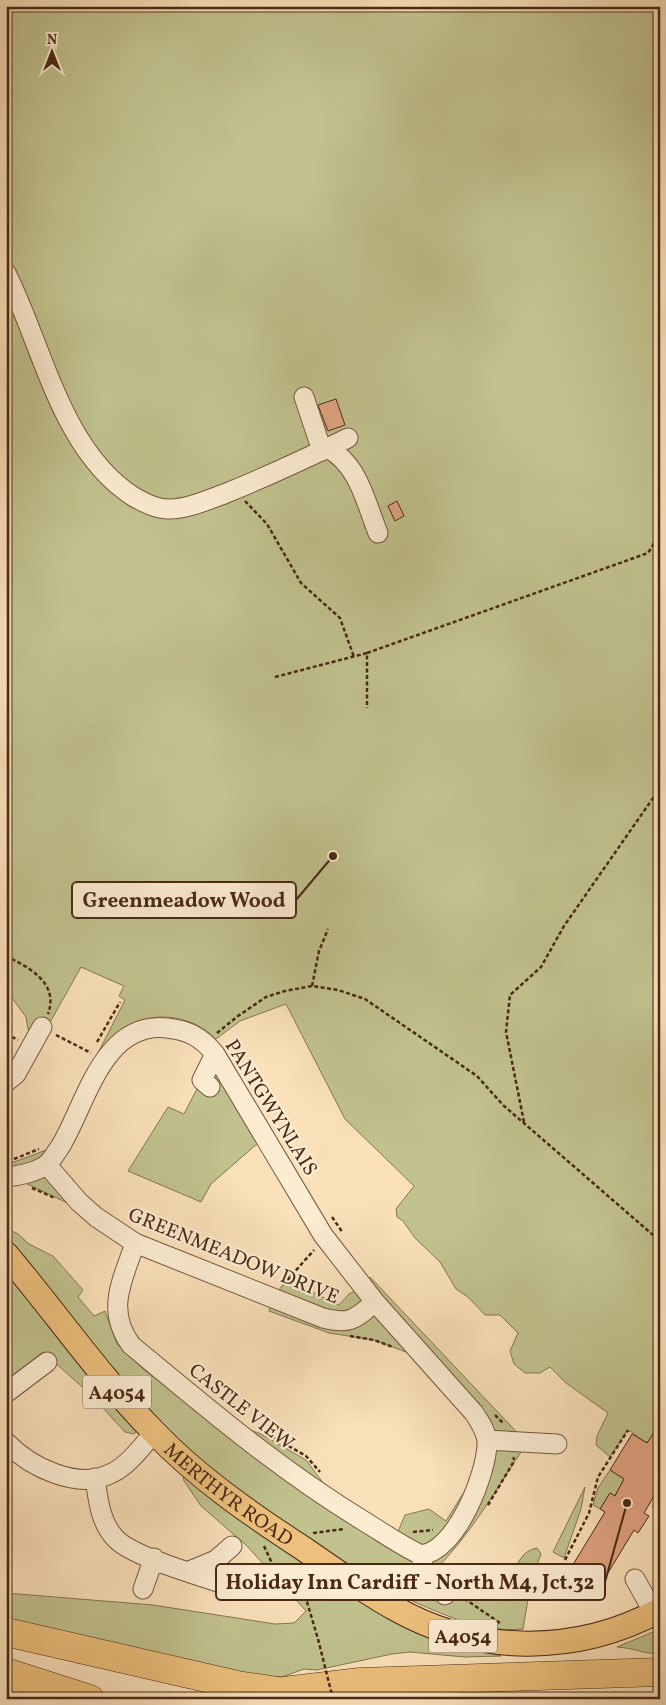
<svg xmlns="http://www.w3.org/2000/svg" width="666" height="1705" font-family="Vollkorn,serif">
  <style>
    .green { fill: #c1c28e; stroke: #867652 }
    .building { fill: #e1a482; stroke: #4a2915 }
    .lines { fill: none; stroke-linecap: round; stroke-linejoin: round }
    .minor-casing { stroke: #76573e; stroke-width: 21 }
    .major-casing { stroke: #4a2915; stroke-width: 26 }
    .highway-casing { stroke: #4a2915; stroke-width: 29 }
    .path { stroke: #4a2915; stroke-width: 2.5; stroke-dasharray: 4 2.5; stroke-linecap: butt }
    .minor { stroke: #fcecd2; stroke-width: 19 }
    .major { stroke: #edc07d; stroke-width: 24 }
    .highway { stroke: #edc07d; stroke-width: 28 }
    .path-bridge { stroke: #4a2915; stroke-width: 2.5; stroke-dasharray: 4 2.5; stroke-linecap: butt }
    .labels { text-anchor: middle; stroke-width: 4.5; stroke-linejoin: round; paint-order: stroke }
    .shield { fill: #fcecd2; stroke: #7f644e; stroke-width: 1 }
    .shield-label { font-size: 19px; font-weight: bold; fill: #4a2915 }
    .street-label { font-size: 20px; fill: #4a2915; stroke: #fcecd2 }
    .leader { fill: none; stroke: #4a2915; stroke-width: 2 }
    .callout-dot { fill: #4a2915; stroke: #fcecd2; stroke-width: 2 }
    .callout { fill: #fcecd2; stroke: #4a2915; stroke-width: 2 }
    .callout-label { font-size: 21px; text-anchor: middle; font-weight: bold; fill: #4a2915 }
  </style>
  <rect width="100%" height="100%" fill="#fae1ba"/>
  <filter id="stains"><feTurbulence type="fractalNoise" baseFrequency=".004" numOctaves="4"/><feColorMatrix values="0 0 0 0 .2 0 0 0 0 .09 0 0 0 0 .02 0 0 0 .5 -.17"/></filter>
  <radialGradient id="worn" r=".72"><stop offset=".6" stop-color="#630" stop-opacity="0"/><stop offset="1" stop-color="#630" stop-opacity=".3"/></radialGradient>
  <path class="green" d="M6,6H660V1423L647,1443L630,1431L626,1432L610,1457L596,1445L597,1436L608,1413L566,1383L550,1367L540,1373H525L514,1364L510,1351L518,1333L500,1315H485L468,1297L456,1289L440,1262L415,1238L403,1221L397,1217L396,1209L414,1186L345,1119L286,1004L240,1021L216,1039C195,1017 158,1010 130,1025C118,1032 108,1044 98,1053L125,1000L119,996L124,986L81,967L39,1042L28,1029L26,1017L12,998L6,994Z
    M215,1054L266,1136L211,1184L201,1202L128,1171L168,1107L184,1114Z
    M49,1149C36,1162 24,1167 6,1171V1165Z
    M42,1177L51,1180L78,1208L25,1183Z
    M6,1228L18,1234L29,1244L53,1256L83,1290L78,1297L94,1316L105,1311L117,1344L142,1368L223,1431L419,1566L444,1600L455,1588C464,1591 472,1595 481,1597C518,1605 507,1552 537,1548L541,1554L531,1581L523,1629C477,1634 427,1607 385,1589L483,1649L501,1656L465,1657L410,1652L392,1654L317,1670L304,1669L282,1677L246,1675L6,1623V1593L153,1605L275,1624L294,1623L306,1611L247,1546L201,1506L184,1481L182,1471L145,1423L134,1434L125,1432L88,1392L43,1352L6,1381Z
    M291,1274L306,1289L339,1305L349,1294L366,1286L370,1277L527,1443C496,1489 470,1537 430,1575L397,1534L405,1515L429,1509L446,1521L466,1489L476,1460L478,1439L472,1423L414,1355L374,1340L329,1333L269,1311L273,1298Z
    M236,1425L261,1434L306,1460L335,1499Z
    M610,1470L624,1479L615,1496L610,1493L600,1509L593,1505L598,1488Z
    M585,1487L581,1509L564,1558L553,1552Z
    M660,1629V1654C644,1654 634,1648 617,1647Z
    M401,1697L526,1699H373Z"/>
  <path class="building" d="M336,399L345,425L328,431L318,405Z
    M397,501L404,516L395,521L388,506Z
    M660,1423V1511L653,1507L658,1499L654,1496L644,1513L649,1516L638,1533L634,1530L603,1581L574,1563L605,1512L600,1509L610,1493L615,1496L624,1479L610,1470L632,1434L647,1443Z"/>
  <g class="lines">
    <defs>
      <path id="minor" d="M6,273C43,346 61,451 134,497C145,503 156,509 169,509C188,509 207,500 224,494C266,477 307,458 348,438
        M304,397L322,451
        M327,448C358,463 366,503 378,533
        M6,1082L16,1074L42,1027
        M210,1087L202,1080L215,1054
        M47,1165L79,1202L96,1217L135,1243L323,1318C350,1325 355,1319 375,1302L474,1413C480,1422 486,1431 487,1441C488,1472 456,1552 421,1555C400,1545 382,1532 362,1520C277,1468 207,1408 131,1345C105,1309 123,1280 135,1243
        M6,1177C19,1176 36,1172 46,1165C52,1161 56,1152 60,1147C86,1105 102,1021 167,1028C188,1030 201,1037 215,1054L323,1235L375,1302
        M6,1393L47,1362
        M487,1440L557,1444
        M6,1442C30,1467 78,1491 112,1473C129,1465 142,1446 154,1433
        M95,1478C98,1499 100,1523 116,1539C133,1557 204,1577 230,1586
        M421,1555L425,1577L445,1595
        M187,1572L216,1560L232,1546
        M635,1579L654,1613
        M143,1589L154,1558"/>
      <g id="major">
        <path id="s1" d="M6,1254C56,1313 100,1377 154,1432C197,1477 249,1513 301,1547C332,1568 363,1591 396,1609C478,1655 577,1655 660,1610"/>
      </g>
      <path id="highway" d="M6,1632L237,1685L278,1691
        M6,1672L90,1699
        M6,1698L10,1699
        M257,1699L284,1691L360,1682L660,1672"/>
    </defs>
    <use href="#minor" class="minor-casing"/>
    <use href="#major" class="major-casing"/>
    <use href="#highway" class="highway-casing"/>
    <path class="path" d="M566,7L567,6
      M660,469V484
      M245,501L267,524L301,583L340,618L354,657
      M367,653L648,553L660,534
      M275,677L367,653V708
      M6,956C30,968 59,983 48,1014
      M312,986L319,951L328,929
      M217,1033L238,1016L266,997L285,991L312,986L338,990L365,999L477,1076L503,1105L660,1241
      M6,1034L18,1040
      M56,1035L91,1053
      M97,1042L120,1002
      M524,1122L506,1032L510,995L541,967L564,926L660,788
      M14,1159L39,1149
      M32,1188L55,1198
      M332,1217L343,1233
      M283,1285L314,1250
      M350,1336L374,1340L393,1347
      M495,1415L504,1424
      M266,1433L306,1456L320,1472
      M488,1505L513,1463L514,1457
      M413,1532L433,1530
      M313,1533L344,1529
      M264,1546L277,1574L307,1602L318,1639
      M565,1560L589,1513L598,1477L628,1430
      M459,1595L500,1623"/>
    <use href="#minor" class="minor"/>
    <use href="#major" class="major"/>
    <use href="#highway" class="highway"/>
    <path class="path-bridge" d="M318,1639L333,1699"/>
  </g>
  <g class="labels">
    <g class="shield">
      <rect x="83" y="1375.5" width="68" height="33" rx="4"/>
      <rect x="429" y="1619.5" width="68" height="33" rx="4"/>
    </g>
    <g class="shield-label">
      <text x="117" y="1399">A4054</text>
      <text x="463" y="1643">A4054</text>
    </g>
    <g class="street-label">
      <text transform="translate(272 1107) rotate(58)" y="7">PANTGWYNLAIS</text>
      <text transform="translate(234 1255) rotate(22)" y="7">GREENMEADOW DRIVE</text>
      <text transform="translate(242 1406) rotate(38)" y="7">CASTLE VIEW</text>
      <text dy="7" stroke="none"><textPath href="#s1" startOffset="329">MERTHYR ROAD</textPath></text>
    </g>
  </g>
  <path class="leader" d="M333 856L296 900M627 1503L605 1582"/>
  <g class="callout-dot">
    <circle cx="333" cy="856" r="5"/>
    <circle cx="627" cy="1503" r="5"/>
  </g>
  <g class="callout">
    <rect x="72" y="882" width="224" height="36" rx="5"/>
    <rect x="216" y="1564" width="389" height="36" rx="5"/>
  </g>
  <g class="callout-label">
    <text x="184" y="907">Greenmeadow Wood</text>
    <text x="410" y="1589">Holiday Inn Cardiff - North M4, Jct.32</text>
  </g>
  <rect width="666" height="1705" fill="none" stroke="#fae1ba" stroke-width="25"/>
  <rect x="8" y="8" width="651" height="1690" fill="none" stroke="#4a2915" stroke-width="2.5"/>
  <rect x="12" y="12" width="641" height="1680" fill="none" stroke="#4a2915"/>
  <g transform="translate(52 52)" stroke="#fcecd2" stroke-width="4" paint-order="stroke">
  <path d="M0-4L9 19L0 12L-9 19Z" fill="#4a2915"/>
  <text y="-8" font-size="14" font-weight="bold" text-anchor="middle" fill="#4a2915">N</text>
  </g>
  <rect width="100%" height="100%" filter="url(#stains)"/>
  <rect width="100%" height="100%" fill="url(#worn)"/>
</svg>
